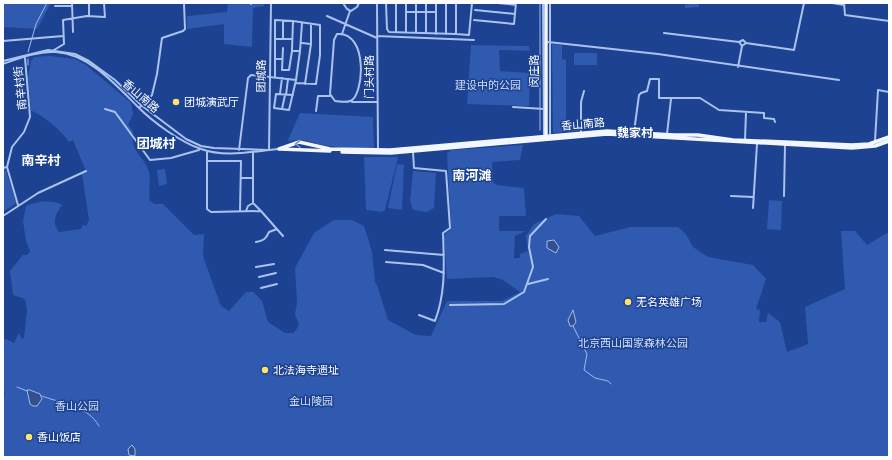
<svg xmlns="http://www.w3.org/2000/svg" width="892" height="460" font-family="'Fira Sans','Noto Sans SC',sans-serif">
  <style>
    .green { fill: #2f5aaf }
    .water { fill: #344f8a; stroke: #9ebbf0 }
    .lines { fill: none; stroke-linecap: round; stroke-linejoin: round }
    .stream { stroke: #9ebbf0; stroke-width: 1 }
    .minor { stroke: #abc2ee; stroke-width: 2 }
    .major { stroke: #f2f6ff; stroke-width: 3.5 }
    .oneway { stroke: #7c93c2 }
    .poi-dot { fill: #ffe469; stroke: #1c4291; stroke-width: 1.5 }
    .labels { text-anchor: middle; stroke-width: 3; stroke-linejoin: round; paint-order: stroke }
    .street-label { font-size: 11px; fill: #fff; stroke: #1c4291 }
    .park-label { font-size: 11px; fill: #d1dffa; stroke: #1c4291 }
    .poi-label { font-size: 11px; fill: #fff; stroke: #1c4291; text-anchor: start }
    .neighbourhood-label { font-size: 12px; font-weight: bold; fill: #fff; stroke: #1c4291 }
    .quarter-label { font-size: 13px; font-weight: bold; fill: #fff; stroke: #1c4291 }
  </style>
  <rect width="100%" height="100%" fill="#1c4291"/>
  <path class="green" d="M3,3H51L37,29L3,27Z
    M228,3H264V6L253,8L252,47L224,44V24L187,29V16L227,12Z
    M685,3H699V7L685,8Z
    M552,44L562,45V59L566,60V122H580L579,131L553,133Z
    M471,45L529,46L530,51L499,50L500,71L530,73L529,106L467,104Z
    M574,53H597V65H574Z
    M50,56L75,59L86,65L117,91L131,103L133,114L128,125L133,131C130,153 144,155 149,172C151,181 148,191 150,201L155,204H163L194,235L204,234L203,256L221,306L229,311L246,292H253L262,301L268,322L285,333H294L299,325L295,314L297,303L295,268L314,233L334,220H352L364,226L372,252L375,282L377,285L388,320L416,335L431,336L447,301H502L520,292L503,280L493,277L447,279L444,237L446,233L451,229L447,153L451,150L523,145L520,160L492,162L493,182L497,185L524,188L526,216H499V231H526L515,236L514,258H520V254L528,251L526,236L534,224L556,214L579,216L595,236L630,227H678L686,234L693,247L708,257L753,265L766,279L756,309L760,310L759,322H766L768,313L780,322L787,352L808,344L805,307L845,289L841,231H855L867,245L889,232V457H3V396H5L3,383V340L6,339L14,343L19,333L22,339L24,338L27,310L25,299L13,295L10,271L23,255H27L30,251L26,241L23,221L26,206C36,202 52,199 62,205C56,214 51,222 59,232L81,229L83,225L86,226L89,220L82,174L86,171L73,140L69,142C64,133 41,113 31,111L28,78L31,61L34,57Z
    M300,113L373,117L374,148C357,150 340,148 323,145C306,143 305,137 287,142Z
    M364,157H398L385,210L382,212L366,210Z
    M397,164L404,165L402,210L388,208Z
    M165,169L167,184L159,186L157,170Z
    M3,170H6L16,203L3,212Z
    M413,171L436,173L434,208L427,212L413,210L410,201Z
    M769,200L782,201L781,230L767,229Z"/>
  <path class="water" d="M554,240L559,247L556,253L547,248V241Z
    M573,310L576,322L573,326H570L568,320Z
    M27,390H30L40,394L42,399L37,406H33L30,404Z
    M132,445L135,449V456L129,455L128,449Z"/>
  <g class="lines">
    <path class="stream" d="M540,3V130
      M28,52L36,24L47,3
      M28,65V59
      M573,326L587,354L584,370L595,378L608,381L611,384
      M17,387L27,391
      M42,396C63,404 87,405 99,426"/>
    <path class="minor" d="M72,3L73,32
      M89,3V16
      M343,3L347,9L351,11L357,7L359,3
      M377,3L378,150
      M386,3L387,29L389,32L456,34V3
      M426,3V33
      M436,3V34
      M446,3V34
      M498,3L516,5
      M543,3L544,136
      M550,3V135
      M832,3L844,5
      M844,3L845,15L889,21
      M251,4V3
      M55,6H72
      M475,10L515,14
      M406,12H436
      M327,16L377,38
      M474,20L514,24L516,3
      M293,21L320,25V55L316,84L296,83
      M396,32V3
      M406,32V3
      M416,33V3
      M664,33L739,42
      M337,34C369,31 364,97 350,101C346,103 339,101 335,101L330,94L334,40Z
      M342,34L350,11
      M456,34L469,35L472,3
      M377,36L474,40
      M283,39V21
      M3,41L63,36
      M548,42L658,54L839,80
      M302,43L311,44
      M746,43L794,50L804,3
      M54,50L64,44L63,20L87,16L105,17L104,3
      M292,50L293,21L275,20V39H292
      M300,51L302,23
      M275,59H282
      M3,61L48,50L75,54L89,61L115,80L141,105L186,139L201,146L214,148L269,150
      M3,64C20,58 38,51 56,52C89,54 116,85 138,107C153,122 180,142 201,149C226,158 254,151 279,149
      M738,67L742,46L739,42L743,40L746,43L742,46
      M275,77V39
      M305,84L311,44V24
      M280,94L282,78
      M286,95L288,79
      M293,95L276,94L274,108L289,110L296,80
      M352,102H377
      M513,107L544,109
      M139,108L152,95L157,74L162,38L183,31L185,29L184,3
      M105,109L115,112L150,160L171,158L199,150
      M282,109L285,95
      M316,111L318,96H330
      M634,132L639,95L641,93L647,91L650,79H659V98H700L719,110L764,113V118L774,119L775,122
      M581,133V102L584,91
      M667,134L671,99
      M745,140L746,112
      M875,141L878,90L889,92
      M239,150L248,78L251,75L296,80L300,51H292L289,70H282L283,48
      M269,150L271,3
      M207,151V209L211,212L261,211L283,236
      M253,152V203
      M413,152L414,168L446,171L450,228L443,233C444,264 446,292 435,321L419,315
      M208,161H241L240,211
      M3,168L7,167
      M241,178H253
      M731,196L753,197
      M784,196L785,145
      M18,205L7,167L12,147L24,132L30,117L25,58
      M753,208L757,144
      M246,211L248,206L253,203L261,211
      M3,216L38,193L86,171
      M256,242C263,241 266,239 269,232L277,229
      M385,250L444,255
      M386,262L423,265L444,273
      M256,267L274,264
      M259,277L276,273
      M528,284L548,279
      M261,288L277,284
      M450,305L504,304L524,292L533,267L529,247L530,236L546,219"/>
    <path class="major" d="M546,3V138
      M279,149L299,142L330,149L390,150L607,131L674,135H698L733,140L785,142L852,145L869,144L889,137
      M280,149L330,151
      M342,152L391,153L607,134L852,148L875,146L889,141"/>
  </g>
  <defs><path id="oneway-chevron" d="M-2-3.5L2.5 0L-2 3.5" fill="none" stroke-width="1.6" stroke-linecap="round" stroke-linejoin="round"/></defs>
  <use class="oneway" href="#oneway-chevron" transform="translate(298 144) rotate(178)"/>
  <g class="poi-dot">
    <circle cx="176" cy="102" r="4"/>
    <circle cx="628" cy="302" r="4"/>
    <circle cx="265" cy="370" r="4"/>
    <circle cx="29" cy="437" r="4"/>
  </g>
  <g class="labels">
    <g class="street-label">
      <text transform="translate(534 71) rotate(-90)" y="4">闵庄路</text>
      <text transform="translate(261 76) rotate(-89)" y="4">团城路</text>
      <text transform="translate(369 77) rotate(-90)" y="4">门头村路</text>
      <text transform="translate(20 88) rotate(-96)" y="4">南辛村街</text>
      <text transform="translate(141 96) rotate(41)" y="4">香山南路</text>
      <text transform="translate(583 124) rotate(-5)" y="4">香山南路</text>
    </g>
    <g class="park-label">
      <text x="488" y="89">建设中的公园</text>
      <text x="633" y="347">北京西山国家森林公园</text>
      <text x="311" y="405">金山陵园</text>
      <text x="77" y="410">香山公园</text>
    </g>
    <g class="poi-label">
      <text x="184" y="106">团城演武厅</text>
      <text x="636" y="306">无名英雄广场</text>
      <text x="273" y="374">北法海寺遗址</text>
      <text x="37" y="441">香山饭店</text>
    </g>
    <g class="neighbourhood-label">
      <text x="635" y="137">魏家村</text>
    </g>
    <g class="quarter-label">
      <text x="156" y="148">团城村</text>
      <text x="41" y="165">南辛村</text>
      <text x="472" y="180">南河滩</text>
    </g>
  </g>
  <rect width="892" height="460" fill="none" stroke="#ffffff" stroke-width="8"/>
</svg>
